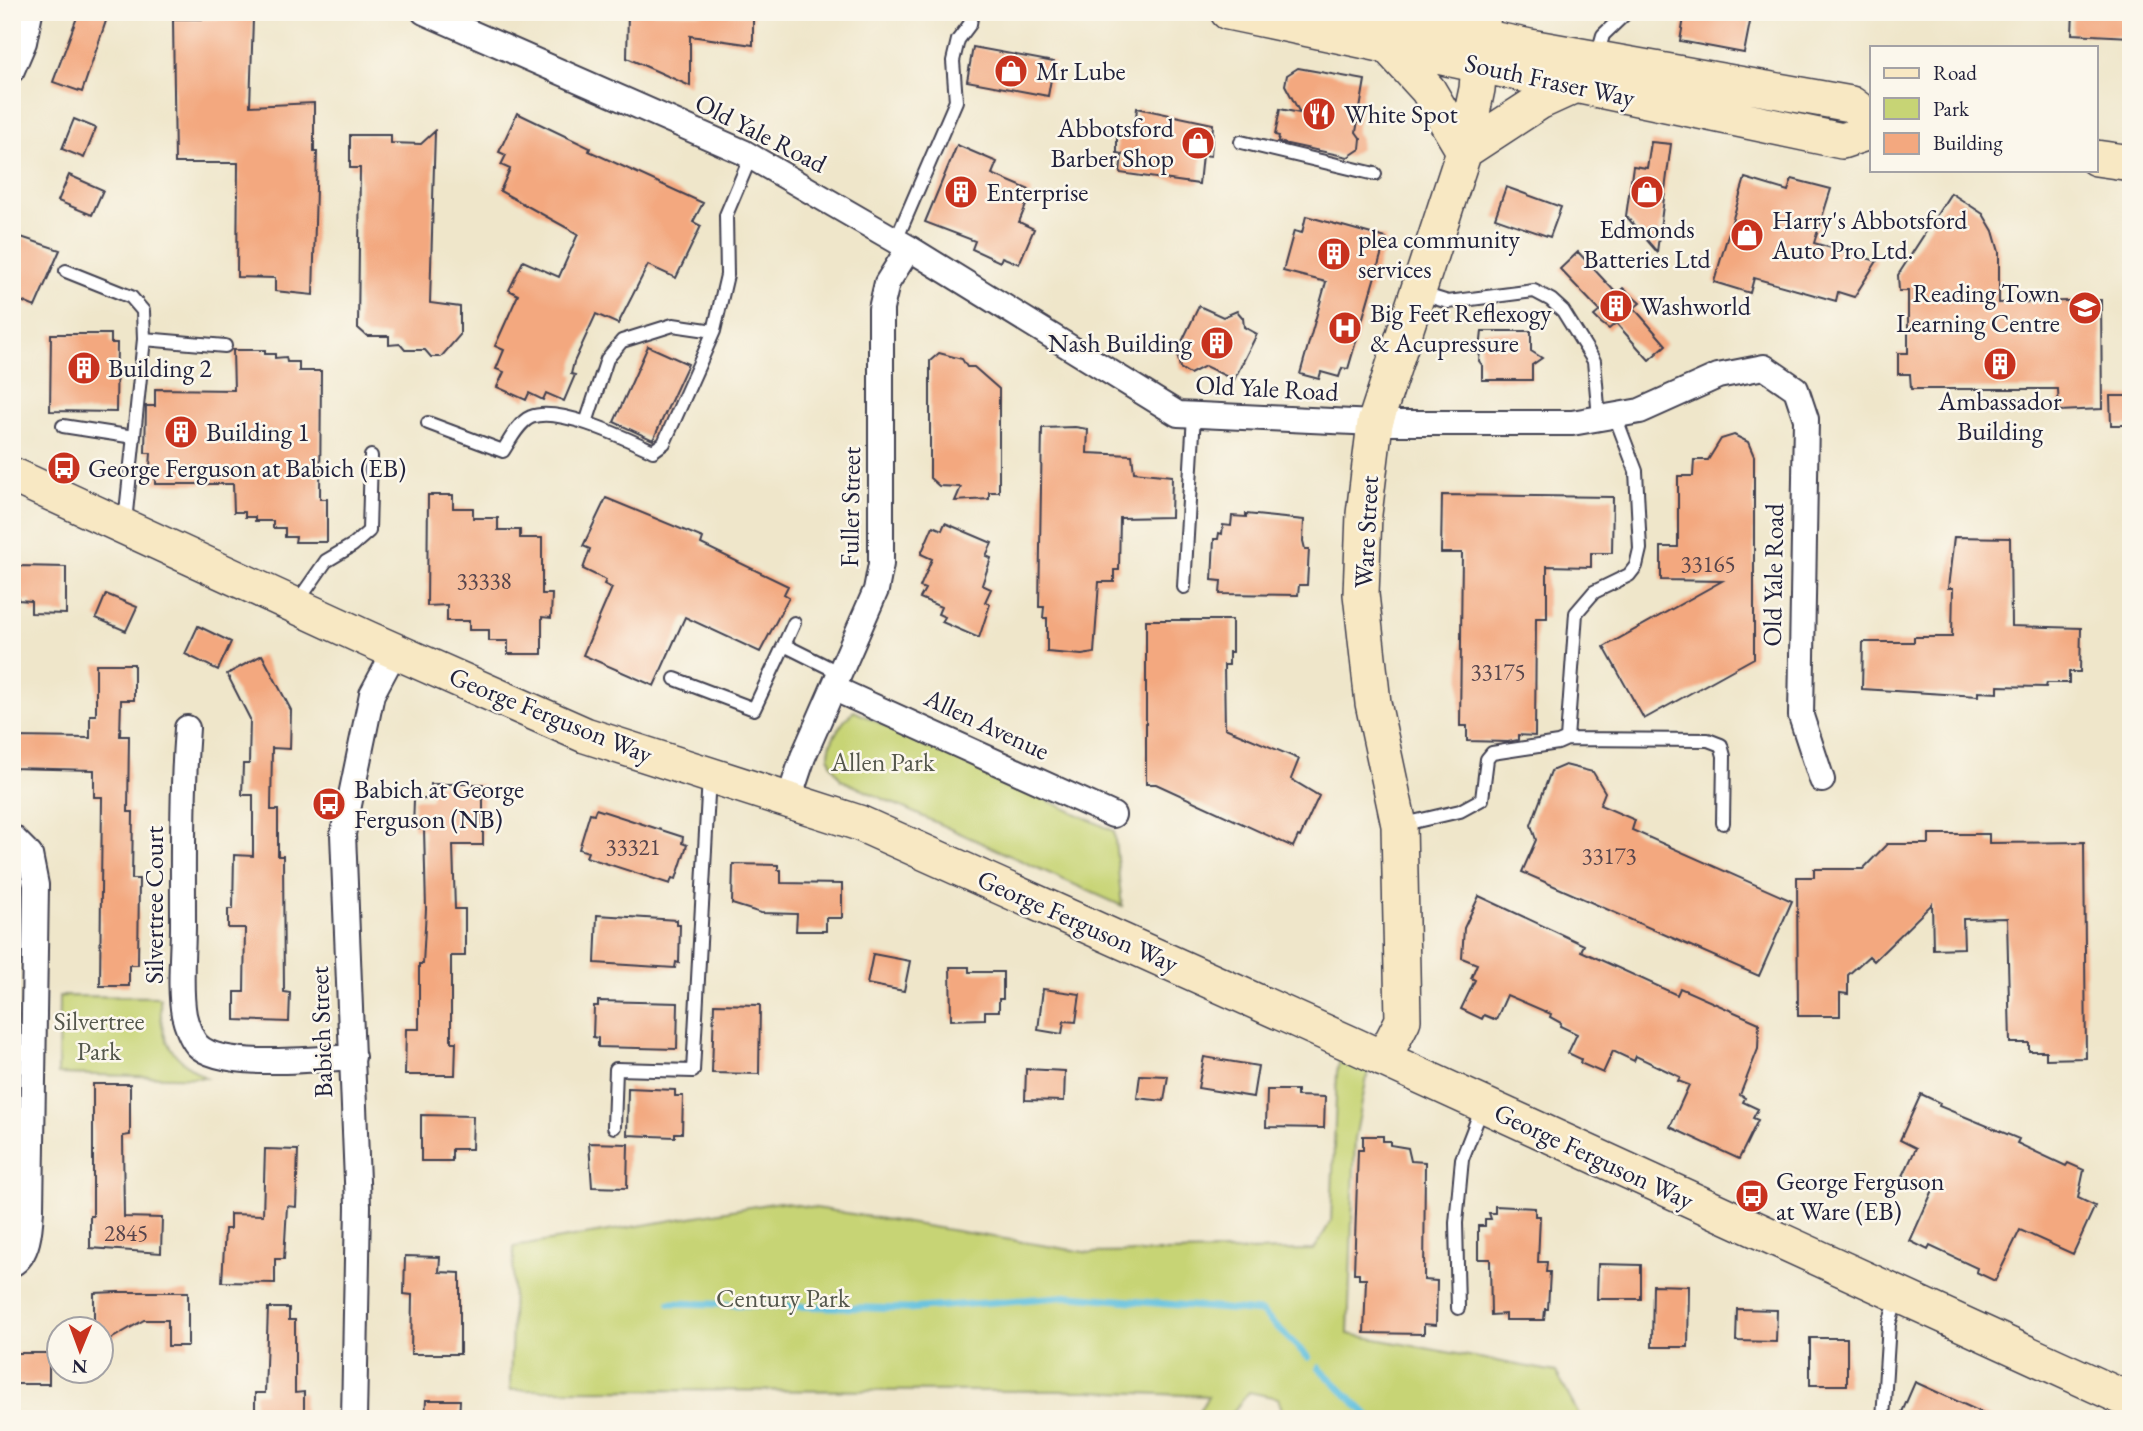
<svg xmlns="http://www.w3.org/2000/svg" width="2143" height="1431" font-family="'EB Garamond',serif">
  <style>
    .green { fill: #c7d475; stroke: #747b58; stroke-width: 2 }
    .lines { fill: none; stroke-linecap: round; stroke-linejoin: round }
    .stream { stroke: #60c0de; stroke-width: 7 }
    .building { fill: #f3a87f }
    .lane-casing { stroke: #413f50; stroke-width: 16 }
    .street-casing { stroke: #413f50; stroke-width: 28 }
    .secondary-casing { stroke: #413f50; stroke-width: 38 }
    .lane { stroke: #fff; stroke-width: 12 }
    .street { stroke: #fff; stroke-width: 24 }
    .secondary { stroke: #f8e8c3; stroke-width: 35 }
    .labels { text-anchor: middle; stroke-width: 5; stroke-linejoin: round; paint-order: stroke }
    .number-label { font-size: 23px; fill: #56444c }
    .poi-label { font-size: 26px; fill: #22223b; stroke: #fbf7ec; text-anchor: start }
    .street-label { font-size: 26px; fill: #22223b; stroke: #fbf7ec }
    .park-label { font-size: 26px; fill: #54574c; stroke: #fbf7ec }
  </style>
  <rect width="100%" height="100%" fill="#fbf7ec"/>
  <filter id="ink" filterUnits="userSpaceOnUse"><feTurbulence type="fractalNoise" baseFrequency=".0143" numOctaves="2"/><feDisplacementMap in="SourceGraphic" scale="14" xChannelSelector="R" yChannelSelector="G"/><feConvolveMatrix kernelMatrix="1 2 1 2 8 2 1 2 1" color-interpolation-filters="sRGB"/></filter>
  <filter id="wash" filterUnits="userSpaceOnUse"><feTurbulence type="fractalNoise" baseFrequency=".00686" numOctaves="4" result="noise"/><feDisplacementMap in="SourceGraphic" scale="28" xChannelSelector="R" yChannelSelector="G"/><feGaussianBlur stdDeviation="1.57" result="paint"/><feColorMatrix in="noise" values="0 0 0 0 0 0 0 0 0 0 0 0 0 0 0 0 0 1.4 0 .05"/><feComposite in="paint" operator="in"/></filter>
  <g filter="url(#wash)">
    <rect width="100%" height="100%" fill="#efe6ca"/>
    <path class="green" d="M854,711L1114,831L1122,906L841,780C838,774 832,767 830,760C825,743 843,721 854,711Z
      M59,996L160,997C161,1042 168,1054 206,1078L58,1074Z
      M1343,1045L1371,1056L1355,1139L1348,1334L1556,1372L1581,1419H1285L1278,1398L1249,1392L1227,1419H1195L1208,1396L1089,1391L510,1390L514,1247L779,1202L1090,1253L1314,1250L1331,1221L1337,1072Z"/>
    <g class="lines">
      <path class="stream" d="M670,1303L908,1309L1072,1296L1261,1312L1308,1357
        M1319,1368L1372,1419"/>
    </g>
    <g id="blocks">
      <path class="building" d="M79,12H109L82,92L53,82Z
        M628,12L753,15V45L690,36V86L627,58Z
        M1685,12H1752L1744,53L1680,41Z
        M2073,12H2131V37L2072,34Z
        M173,19H253L250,106L314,103V152H317L313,295L275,291V278L237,277L238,163H175Z
        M973,47L1054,62L1048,96L967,81Z
        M1298,68L1365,80L1356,132L1361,139L1360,149L1348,157L1278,142L1279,136L1275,135L1280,109L1300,113L1285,85L1287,75Z
        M1137,108L1213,124L1211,156L1202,155L1199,184L1120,173L1122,154L1117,153V135L1134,136Z
        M517,113L590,148L589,151L703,203L693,222L701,226L676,278L648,265L618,324L596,314L574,362L571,374L575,375L564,401L546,393L543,400L529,393L526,400L497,387L504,372L496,369L504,350L495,346L518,295L509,290L523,261L559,277L578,234L500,191L510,169L501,165L506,155L499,152Z
        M74,119L96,128L84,158L62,149Z
        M435,131L430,303L460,307V335L441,357H431L425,350H405L400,344L389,345V336H367L358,328L360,168H350V135H391V143L421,144Z
        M1651,142L1671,144L1657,252L1626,216L1633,166L1647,168Z
        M957,145L997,162L992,174L1032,191L1019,222L1034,229L1019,264L1002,257L1000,262L972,249L975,241L925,222Z
        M69,175L103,190L92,215L58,201Z
        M1745,178L1788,191L1792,179L1831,189L1814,243L1877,261L1854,297L1838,292L1836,301L1754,278L1750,293L1714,282Z
        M1506,187L1561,207L1550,237L1495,218Z
        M1951,193L1983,214L1993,231L1999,252V303L2101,300L2102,409L2059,411L2058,389H1911L1910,374H1898V353H1908V291H1899L1898,275Z
        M1306,216L1386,238L1348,369L1342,368L1339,377L1321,372L1319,379L1300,374L1326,282L1283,271L1294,231L1302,233Z
        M12,234L60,250L35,307L12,297Z
        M1578,252L1617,294L1623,288L1640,303L1634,308L1666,345L1649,360L1616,323L1609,329L1601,323L1594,316L1600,311L1560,269Z
        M1199,306L1223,317L1237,311L1243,318L1244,327L1257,334L1234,380L1205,366L1190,374L1180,368L1177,352Z
        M1482,331H1531V351L1542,358L1532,365V380H1482V365L1479,361Z
        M51,334H111V343H117L116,412L50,411Z
        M648,346L688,364L653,440L614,422Z
        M233,350H265V354H275V358L286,357L287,362H299V371H321L320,499H327V542H295L296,537H285V528H273V521H255V517H245V512H234L233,484H155V467H150L151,453H145L146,406H155V389L234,390Z
        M939,353L962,359L967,367H974L999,389V492H989V499L955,501L961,487L939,486L930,478V361Z
        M2110,396H2131V425H2111Z
        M1075,427L1088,429L1087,453L1132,455L1134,472L1172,476L1171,517L1120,518L1119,570H1114V582H1099L1094,653L1082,655L1047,652V618H1043L1044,607H1039L1042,428Z
        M1734,435L1748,442L1754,456V658L1644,719L1604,647L1722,581L1661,580V547H1678V476H1693L1694,460H1708L1721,439Z
        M428,495H453V508H473V518H498V530H520V538H542V594H552L551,618L542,617V654H508V641H489V630H469V621H447V605L427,606Z
        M1442,495L1613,497L1612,553H1591V567L1547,566V618H1536L1535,736L1518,735V740L1508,742L1467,741V726H1460L1462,553H1441Z
        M606,498L703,538L701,544L788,586L784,594L789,597L760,652L685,617L654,686L583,655L612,588L604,584L606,580L583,569L590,549L583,546Z
        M1246,514L1304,520L1303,541L1305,549H1309L1307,585H1299L1298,595L1220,594L1221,581L1212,580L1214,539H1218L1219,533L1222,534L1223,525L1231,526L1232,516L1246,517Z
        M945,523L992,543L986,556L991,558L982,585L991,589L985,602L990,604L979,638L942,622L945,617L938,614L941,607L920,598L925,589L920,587L932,559L921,554L933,526L942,530Z
        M1954,537L2010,538L2011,626L2081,628L2080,672H2069V683H2047L2046,687L1998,686V693L1978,692V696L1862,689L1863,642H1914V637H1952L1953,588H1948Z
        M18,566L66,567V614L31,613V601L18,600Z
        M106,594L137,607L126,631L96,618Z
        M1146,620H1232V652H1229V665H1224L1225,728L1299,759L1291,779L1319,796L1300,837L1298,836L1293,847L1156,784H1146Z
        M198,626L231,642L218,670L185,654Z
        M262,655L291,710L290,749L272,748L271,810H278V856H283L284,992L290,993L289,1022L235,1020V992H244L245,928H228V909H233L234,855L253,856V795H242L243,764H249L250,719L227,674Z
        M96,664H134V700H121L120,736H129L128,812H133L132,879H139L138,965H129V986H100L102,797H94V770L12,768V737L90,738V715H96Z
        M1565,765L1593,772L1605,792L1600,805L1635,820L1632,830L1792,901L1759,976L1522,872L1536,840L1531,825L1551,771Z
        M431,784H483V845H453L455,909H465V956H451V1042H456L455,1075H405L406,1029H419V964H423L426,909L424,829H413L414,799H431Z
        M596,809L683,837L682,843L687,845L676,879L672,878L670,884L586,857L588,852L579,849L590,813L594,814Z
        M1929,834H1989V843L2084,842L2086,1058L2046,1059V1051H2029V1043H2010L2007,918L1963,919L1964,948L1933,949L1932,904L1874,961L1869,956L1848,975V994L1840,993V1016H1798L1797,877H1814V869H1863L1887,844H1929Z
        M733,864L778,865V870H781V883L842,884V918H826V931H796L797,914L761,913L732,904Z
        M1479,896L1584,945L1581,951L1677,995L1680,988L1759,1023L1758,1049L1740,1095L1745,1098L1743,1102L1758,1109L1753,1118L1758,1120L1739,1159L1670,1127L1689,1085L1678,1081L1680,1077L1636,1056L1634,1061L1613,1051L1603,1073L1580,1063L1581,1059L1568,1053L1577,1034L1560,1026L1561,1023L1550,1017L1551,1014L1507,995L1496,1020L1484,1015L1482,1019L1461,1009L1475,980L1471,978L1477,964L1462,958L1464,928Z
        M597,915L677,920V925H680L679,963L676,962L675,968L595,963Z
        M873,954L910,961L904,991L867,984Z
        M950,967H969V972H1003V999H999V1011H985V1019L951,1020Z
        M1043,989L1080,994L1076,1022L1064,1021L1062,1034L1038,1030Z
        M598,1001L678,1003L677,1049L598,1047V1038L593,1037L594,1006H598Z
        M714,1004L760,1005L759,1074L712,1073Z
        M1204,1057L1258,1066L1253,1097L1198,1088Z
        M1026,1069L1065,1071L1064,1101L1025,1100Z
        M1140,1075L1168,1076L1164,1101L1137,1098Z
        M93,1084H130V1135L123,1136L124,1217L162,1218L161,1253L90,1248V1216H93Z
        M628,1088L675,1090V1096H683L682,1133H675V1137L627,1135Z
        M1267,1090H1297V1096L1325,1097L1324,1128L1266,1127Z
        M1921,1094L1940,1103L1939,1106L2019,1139L2017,1143L2066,1166L2068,1163L2084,1170L2078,1198L2095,1206L2073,1254L2020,1230L1995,1281L1976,1272L1977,1268L1930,1246L1928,1250L1910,1241L1933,1190L1903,1176L1916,1148L1900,1140Z
        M421,1115L473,1116L472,1149H452V1161H421Z
        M1363,1136H1383V1141H1390V1145L1408,1148L1411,1161L1425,1162L1424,1280L1437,1281L1436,1325L1424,1324V1334L1364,1333L1366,1279H1359V1273H1354L1358,1150H1363Z
        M589,1143L628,1144L627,1188L592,1187Z
        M265,1149L298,1150L296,1207L287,1206L284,1259H275V1283L222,1282L225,1229H230V1214L263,1215Z
        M1495,1206L1535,1208V1216H1540L1538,1262H1547L1546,1272H1550L1548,1309H1545L1544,1320H1505V1314L1491,1315L1490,1259H1478V1226H1485V1219H1491L1489,1213H1495Z
        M405,1256L440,1257L439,1272L460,1273V1354H411L412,1295L404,1294Z
        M1598,1264L1641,1265V1299H1597Z
        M1653,1285L1689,1286L1688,1347H1652Z
        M118,1292H188V1346H168V1320H144L102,1344V1329H94V1293Z
        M268,1308H289V1320H295V1393L304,1392V1419H255V1393H265Z
        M1737,1309L1777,1310L1776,1342L1736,1341Z
        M1810,1338H1847V1385H1810Z
        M12,1353H49V1384H12Z
        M1915,1382L1996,1419H1899Z
        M426,1400H460L459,1419H425Z"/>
    </g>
  </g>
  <g filter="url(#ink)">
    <use href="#blocks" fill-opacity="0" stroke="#413f50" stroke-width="2"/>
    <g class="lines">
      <defs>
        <path id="lane" d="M1597,56L1603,35L1627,12
          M1241,142L1375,174
          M896,240L956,101L953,61L958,40L970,24L972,12
          M66,271L131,297L143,311L144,339L125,522
          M1419,293L1448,302L1534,291L1551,300L1563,311L1594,361L1599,418
          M144,339L225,346
          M428,423L503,451C510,440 519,422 531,417C560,406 627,439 653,451L664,443L714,331L727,275L726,215L751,156
          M586,423L607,359L622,341L673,325L714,331
          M63,426L134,437
          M1184,587L1194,415
          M296,604L326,561L353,545L369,531L371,456
          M794,623L784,645L842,674
          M675,679L754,709L784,645
          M1567,739L1708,740L1721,745L1724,756L1723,823
          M1400,825L1460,811L1482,799L1487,759L1492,753L1558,743L1567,739L1576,613L1594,592L1629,575L1636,566L1640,549L1636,471L1615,416
          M614,1127L616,1069L693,1071L709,776
          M1458,1308L1456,1223L1462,1159L1483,1105
          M1883,1419L1889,1324L1897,1298"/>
        <path id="street" d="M424,12L743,152L909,248L1178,414L1375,423H1572L1640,411L1718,376L1764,367L1796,389L1806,419L1801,716L1822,780
          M12,70L24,42L30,12
          M835,689L1113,815
          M187,728C182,794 183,859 183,925C183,954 179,987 184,1015C186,1024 191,1038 197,1045C221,1070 319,1059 353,1057
          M789,799L803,757L876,590L881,564V309L887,283L909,248
          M12,837L30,855L36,885L31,1209C30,1227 29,1255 12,1264
          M354,1419L358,1206L343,834L372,694L395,651"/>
        <path id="secondary" d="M1228,12L1842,141L1872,131
          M1359,12L1530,47L1851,104L1872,120
          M1386,44L1428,90L1464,151
          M1464,151L1539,102L1574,86
          M2096,158L2131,163
          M12,475L368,639L585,735L859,823L1351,1044L2131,1401
          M1383,1059L1403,1020L1399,825L1373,703L1361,594L1364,514L1375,423L1464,151L1477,89L1483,12"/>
      </defs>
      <use href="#lane" class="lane-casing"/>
      <use href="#street" class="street-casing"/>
      <use href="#secondary" class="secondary-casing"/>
      <use href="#lane" class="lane"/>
      <use href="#street" class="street"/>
      <use href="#secondary" class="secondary"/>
    </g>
  </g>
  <defs>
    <symbol id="shop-disc" viewBox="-11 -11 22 22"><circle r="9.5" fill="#c8321e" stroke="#fbf7ec"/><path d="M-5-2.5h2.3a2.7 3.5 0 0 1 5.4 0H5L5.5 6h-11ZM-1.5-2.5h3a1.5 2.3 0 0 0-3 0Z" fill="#fff"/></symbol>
    <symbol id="restaurant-disc" viewBox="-11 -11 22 22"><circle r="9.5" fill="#c8321e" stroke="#fbf7ec"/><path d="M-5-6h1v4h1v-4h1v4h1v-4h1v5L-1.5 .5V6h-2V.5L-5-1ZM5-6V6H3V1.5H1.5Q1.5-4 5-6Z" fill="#fff"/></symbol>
    <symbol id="building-disc" viewBox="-11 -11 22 22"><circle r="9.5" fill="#c8321e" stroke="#fbf7ec"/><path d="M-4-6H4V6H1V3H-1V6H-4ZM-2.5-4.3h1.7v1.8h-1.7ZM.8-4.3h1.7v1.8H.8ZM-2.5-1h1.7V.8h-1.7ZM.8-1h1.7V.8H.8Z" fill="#fff"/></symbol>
    <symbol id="school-disc" viewBox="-11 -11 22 22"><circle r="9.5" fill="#c8321e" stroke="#fbf7ec"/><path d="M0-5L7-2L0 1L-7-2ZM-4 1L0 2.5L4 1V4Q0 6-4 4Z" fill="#fff"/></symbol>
    <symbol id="hospital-disc" viewBox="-11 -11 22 22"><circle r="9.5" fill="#c8321e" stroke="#fbf7ec"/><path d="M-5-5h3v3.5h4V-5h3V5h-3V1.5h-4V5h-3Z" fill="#fff"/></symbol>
    <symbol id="bus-disc" viewBox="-11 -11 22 22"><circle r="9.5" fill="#c8321e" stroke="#fbf7ec"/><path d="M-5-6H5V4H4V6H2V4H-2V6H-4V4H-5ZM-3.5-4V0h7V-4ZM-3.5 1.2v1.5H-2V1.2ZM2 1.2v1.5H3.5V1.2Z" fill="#fff"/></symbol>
  </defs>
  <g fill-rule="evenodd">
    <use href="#shop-disc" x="992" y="52" width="38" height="38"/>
    <use href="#restaurant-disc" x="1300" y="95" width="38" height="38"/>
    <use href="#shop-disc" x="1179" y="124" width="38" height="38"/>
    <use href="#building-disc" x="942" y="173" width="38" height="38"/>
    <use href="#shop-disc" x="1628" y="173" width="38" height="38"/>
    <use href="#shop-disc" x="1728" y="216" width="38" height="38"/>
    <use href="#building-disc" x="1315" y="235" width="38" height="38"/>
    <use href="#building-disc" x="1597" y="287" width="38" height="38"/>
    <use href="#school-disc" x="2066" y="289" width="38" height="38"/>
    <use href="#hospital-disc" x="1326" y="309" width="38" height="38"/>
    <use href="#building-disc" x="1198" y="324" width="38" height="38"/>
    <use href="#building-disc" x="1981" y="345" width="38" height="38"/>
    <use href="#building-disc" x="65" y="349" width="38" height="38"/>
    <use href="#building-disc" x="162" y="413" width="38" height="38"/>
    <use href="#bus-disc" x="45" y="449" width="38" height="38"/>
    <use href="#bus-disc" x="310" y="785" width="38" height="38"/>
    <use href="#bus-disc" x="1733" y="1177" width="38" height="38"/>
  </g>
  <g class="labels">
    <g class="number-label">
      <text x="1708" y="572">33165</text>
      <text x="484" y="589">33338</text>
      <text x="1498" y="680">33175</text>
      <text x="633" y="855">33321</text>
      <text x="1609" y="864">33173</text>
      <text x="126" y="1241">2845</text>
    </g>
    <g class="poi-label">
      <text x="1036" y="80">Mr Lube</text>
      <text x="1344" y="123">White Spot</text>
      <text x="1174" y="137" text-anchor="end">Abbotsford<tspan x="1174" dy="30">Barber Shop</tspan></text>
      <text x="986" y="201">Enterprise</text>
      <text x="1772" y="229">Harry's Abbotsford<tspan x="1772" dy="30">Auto Pro Ltd.</tspan></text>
      <text x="1647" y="238" text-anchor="middle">Edmonds<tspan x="1647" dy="30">Batteries Ltd</tspan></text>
      <text x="1358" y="248">plea community<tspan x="1358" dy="30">services</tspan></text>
      <text x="2060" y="302" text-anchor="end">Reading Town<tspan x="2060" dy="30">Learning Centre</tspan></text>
      <text x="1640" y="315">Washworld</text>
      <text x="1370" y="322">Big Feet Reflexogy<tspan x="1370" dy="30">&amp; Acupressure</tspan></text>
      <text x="1192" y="352" text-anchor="end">Nash Building</text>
      <text x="108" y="377">Building 2</text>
      <text x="2000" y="410" text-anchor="middle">Ambassador<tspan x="2000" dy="30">Building</tspan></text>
      <text x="206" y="441">Building 1</text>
      <text x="88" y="477">George Ferguson at Babich (EB)</text>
      <text x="354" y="798">Babich at George<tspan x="354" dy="30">Ferguson (NB)</tspan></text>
      <text x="1776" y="1190">George Ferguson<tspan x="1776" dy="30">at Ware (EB)</tspan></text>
    </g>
    <g class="street-label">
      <text transform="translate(1550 80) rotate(12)" y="9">South Fraser Way</text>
      <text transform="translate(761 133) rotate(27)" y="9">Old Yale Road</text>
      <text transform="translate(1267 388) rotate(3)" y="9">Old Yale Road</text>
      <text transform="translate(850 507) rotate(-89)" y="9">Fuller Street</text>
      <text transform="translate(1366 532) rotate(-87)" y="9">Ware Street</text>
      <text transform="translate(1773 575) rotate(-89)" y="9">Old Yale Road</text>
      <text transform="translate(551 715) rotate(22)" y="9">George Ferguson Way</text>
      <text transform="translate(987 724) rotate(25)" y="9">Allen Avenue</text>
      <text transform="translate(154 905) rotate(-90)" y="9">Silvertree Court</text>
      <text transform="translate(1078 921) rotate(24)" y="9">George Ferguson Way</text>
      <text transform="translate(321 1032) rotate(-92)" y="9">Babich Street</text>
      <text transform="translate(1594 1156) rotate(25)" y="9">George Ferguson Way</text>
    </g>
    <g class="park-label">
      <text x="883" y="771">Allen Park</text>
      <text x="99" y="1030">Silvertree<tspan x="99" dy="30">Park</tspan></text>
      <text x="783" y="1307">Century Park</text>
    </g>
  </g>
  <rect width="2143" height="1431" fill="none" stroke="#fbf7ec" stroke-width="42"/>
  <rect x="1870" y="46" width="228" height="126" fill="#fbf7ec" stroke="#a4a2a5" stroke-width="2"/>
  <rect x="1884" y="68" width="35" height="10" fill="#f8e8c3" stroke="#a4a2a5" stroke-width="2"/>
  <text x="1933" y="80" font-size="21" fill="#22223b">Road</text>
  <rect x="1884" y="98" width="35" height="21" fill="#c7d475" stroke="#a4a2a5" stroke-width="2"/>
  <text x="1933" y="116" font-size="21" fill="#22223b">Park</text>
  <rect x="1884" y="133" width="35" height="21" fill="#f3a87f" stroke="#a4a2a5" stroke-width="2"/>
  <text x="1933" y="150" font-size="21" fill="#22223b">Building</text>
  <g transform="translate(80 1350) rotate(181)"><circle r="33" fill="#fbf7ec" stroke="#a4a2a5" stroke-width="2"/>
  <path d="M0-5L12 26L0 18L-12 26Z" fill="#c8321e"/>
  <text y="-10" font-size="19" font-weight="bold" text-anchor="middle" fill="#22223b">N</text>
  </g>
</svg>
